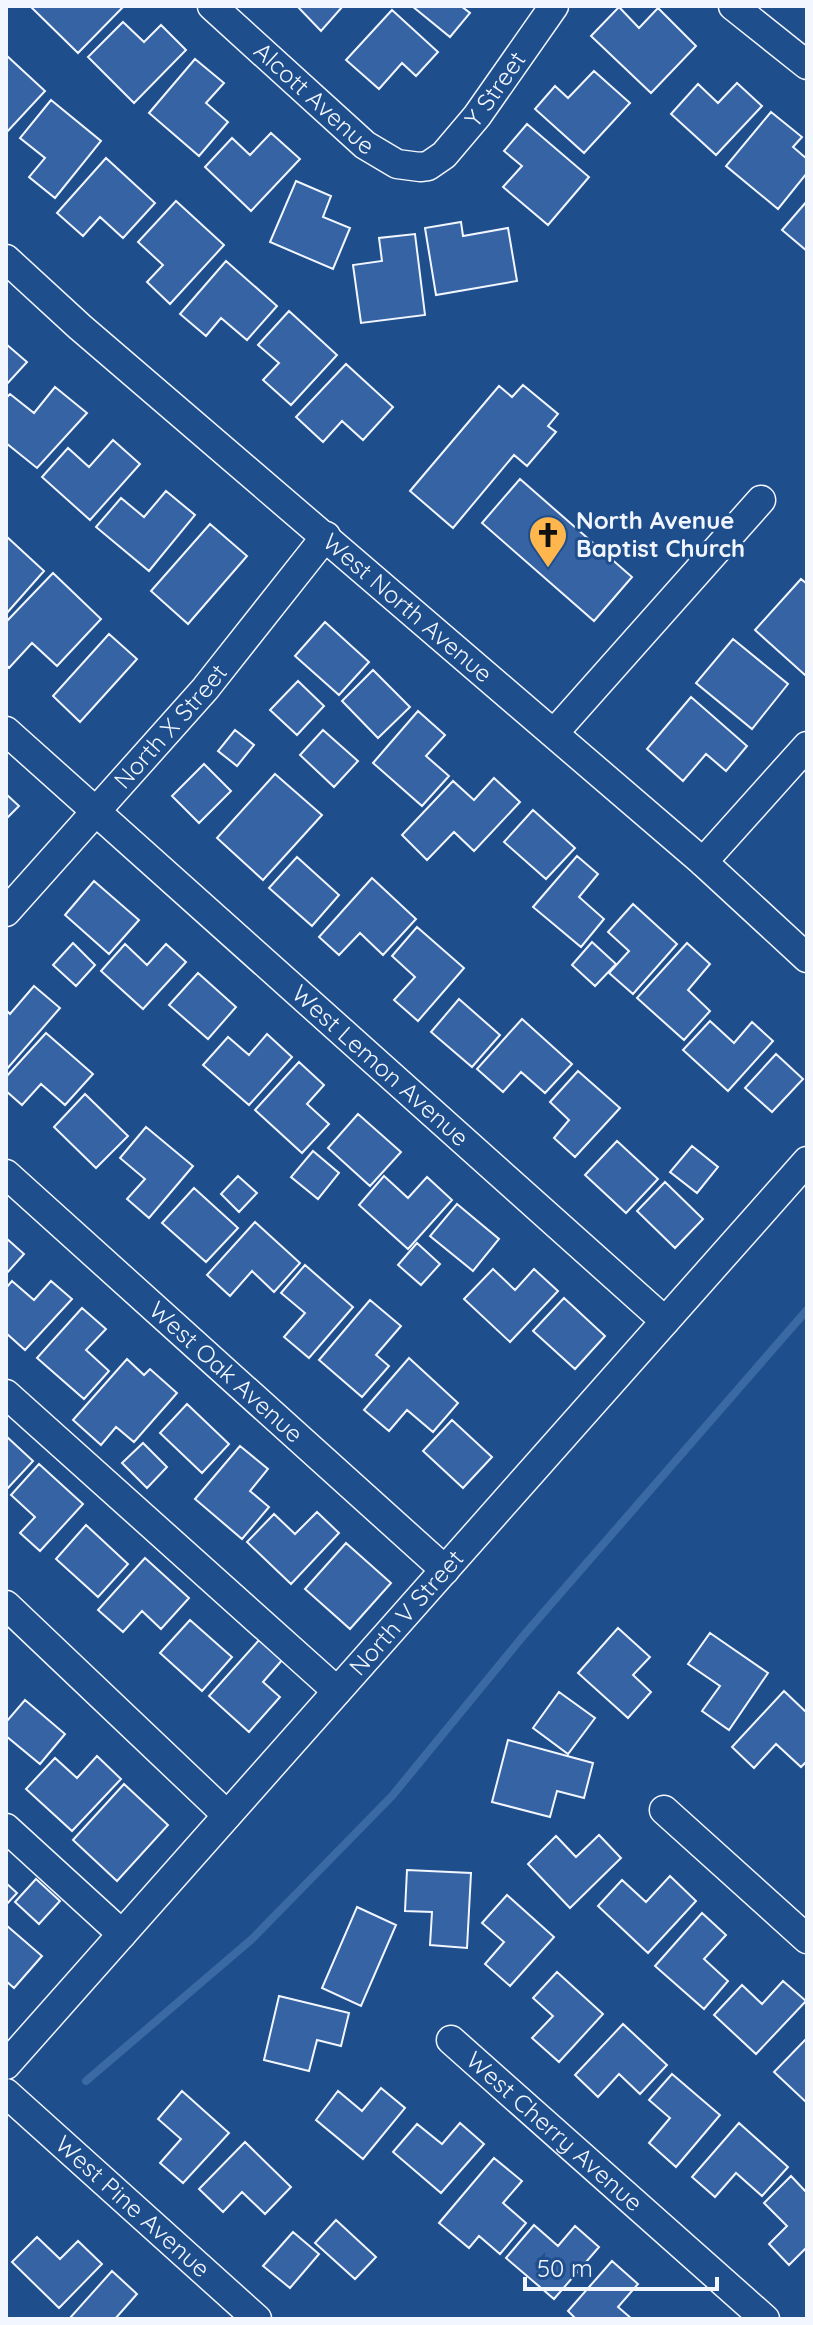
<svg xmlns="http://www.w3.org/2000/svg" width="813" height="2325" font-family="Quicksand,sans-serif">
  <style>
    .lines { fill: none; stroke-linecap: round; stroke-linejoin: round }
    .stream { stroke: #3b69a3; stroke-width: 8 }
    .building { fill: #3563a3; stroke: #f2f6ff; stroke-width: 2 }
    .minor-casing { stroke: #f2f6ff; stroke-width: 31 }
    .minor { stroke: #1f4e8c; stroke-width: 28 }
    .labels { text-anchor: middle; stroke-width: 6; stroke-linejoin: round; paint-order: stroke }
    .street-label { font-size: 24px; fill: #f2f6ff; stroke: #1f4e8c }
    .poi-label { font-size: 24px; font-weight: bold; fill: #f2f6ff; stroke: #1f4e8c; text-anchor: start }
  </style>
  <rect width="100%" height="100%" fill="#1f4e8c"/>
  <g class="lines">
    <path class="stream" d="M86,2081L252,1939L392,1796L524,1635L807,1310"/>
  </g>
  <path class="building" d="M30,6H124L78,53Z
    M297,6H343L321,31Z
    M412,6H461L470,13L450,37Z
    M619,7L639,28L658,8L696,46L651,93L591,36Z
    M392,10L438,52L416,76L402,63L379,89L346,60Z
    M123,22L144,42L161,25L186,50L134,103L88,57Z
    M6,55L45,91L6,133Z
    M195,59L224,83L206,103L228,122L199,156L149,113Z
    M594,71L630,103L584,153L535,109L555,86L568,98Z
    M737,83L762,106L716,155L671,114L698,84L718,103Z
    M51,100L101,141L55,198L29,177L45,158L20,138Z
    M771,112L802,137L793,147L807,159V173L778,209L726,166Z
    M527,124L589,177L548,225L503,187L522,166L504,151Z
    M271,133L300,159L251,211L205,167L232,138L250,155Z
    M106,158L155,203L123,238L100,217L83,236L57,213Z
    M296,181L331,196L323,217L350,228L333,269L270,242Z
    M176,201L224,245L170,304L147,282L163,265L138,242Z
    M807,201V251L782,230Z
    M461,222L463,236L508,228L517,281L436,295L425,228Z
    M415,234L425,315L361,323L353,265L382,261L379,238Z
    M226,261L277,306L247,340L221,318L206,336L180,314Z
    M289,311L337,355L291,405L263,380L279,363L258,345Z
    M6,344L27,362L6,385Z
    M346,364L393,407L363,440L342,421L323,442L296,417Z
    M523,385L558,414L548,426L556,432L527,466L514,455L453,528L410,491L499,386L512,397Z
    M55,387L87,413L37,468L6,443V398L10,394L34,413Z
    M113,440L140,464L90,520L42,477L68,448L89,467Z
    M520,479L632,577L594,621L482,523Z
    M166,491L195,515L149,571L96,527L121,498L144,517Z
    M210,524L247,556L188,624L151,591Z
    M6,536L44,571L6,614Z
    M53,573L101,619L57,666L32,643L9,668L6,665V622Z
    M801,579L807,584V672L805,675L755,630Z
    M325,622L369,662L339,695L295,656Z
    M109,634L137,659L80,722L53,696Z
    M733,639L788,684L752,729L696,683Z
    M373,670L410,707L378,738L342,701Z
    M298,681L324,706L297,735L270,710Z
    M691,697L747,746L726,771L706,754L683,781L647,749Z
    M418,711L445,735L426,756L449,776L422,806L373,763Z
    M235,730L254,745L237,766L218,751Z
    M323,730L358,761L334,787L300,755Z
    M204,764L231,791L199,823L172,796Z
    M275,774L322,815L263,880L217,838Z
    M494,778L520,802L474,851L454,832L427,860L402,835L453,781L474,800Z
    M6,794L19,806L6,819Z
    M533,810L575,848L546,879L504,842Z
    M577,856L598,874L579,897L604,919L581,947L533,907Z
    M297,857L339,895L312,926L269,888Z
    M372,878L416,919L383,955L360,933L339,955L319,937Z
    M94,881L139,920L109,954L65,915Z
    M633,904L677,944L633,994L609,973L629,951L608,932Z
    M417,927L464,968L418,1021L394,1000L415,977L392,956Z
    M592,942L616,964L595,986L572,965Z
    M73,943L95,965L76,986L53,965Z
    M687,943L710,964L688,990L710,1011L684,1040L637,998Z
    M125,944L147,965L166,944L186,962L143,1009L101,971Z
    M198,973L236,1007L208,1039L169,1005Z
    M34,986L60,1008L6,1070V1010L10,1014Z
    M459,999L500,1035L472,1067L431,1032Z
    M522,1019L572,1064L545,1093L521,1072L503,1092L477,1069Z
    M710,1021L734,1043L752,1022L773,1041L728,1091L683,1050Z
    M46,1033L93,1074L65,1105L41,1084L22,1105L6,1091V1077Z
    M267,1034L292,1057L249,1105L203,1065L228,1037L249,1055Z
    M776,1054L803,1079L772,1112L745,1088Z
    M299,1062L324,1085L307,1104L329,1124L302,1153L255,1110Z
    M578,1071L620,1108L575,1157L554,1138L569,1120L550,1102Z
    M85,1094L128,1136L96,1168L54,1127Z
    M358,1114L401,1152L370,1186L328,1148Z
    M146,1127L193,1166L149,1218L127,1199L145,1179L120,1158Z
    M617,1141L658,1179L626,1213L585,1175Z
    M692,1146L718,1167L697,1193L670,1172Z
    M313,1151L339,1173L318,1199L291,1177Z
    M238,1176L257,1193L239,1212L221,1194Z
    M384,1176L408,1198L427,1177L452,1200L408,1249L359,1205Z
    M665,1182L703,1219L675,1248L637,1211Z
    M194,1188L238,1228L206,1262L162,1223Z
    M457,1204L499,1239L473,1271L430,1236Z
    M255,1222L300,1263L274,1292L252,1271L230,1296L207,1275Z
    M6,1238L24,1254L6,1274Z
    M417,1243L440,1264L421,1285L398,1265Z
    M305,1265L353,1307L309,1358L284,1337L305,1313L281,1293Z
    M493,1269L515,1290L534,1269L558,1291L510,1342L464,1299Z
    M12,1281L34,1300L51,1281L72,1299L25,1350L6,1333V1288Z
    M564,1298L605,1336L575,1369L533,1331Z
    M370,1300L401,1326L376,1355L389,1366L362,1397L319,1360Z
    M82,1308L106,1329L86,1350L109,1371L84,1399L37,1358Z
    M409,1358L458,1403L433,1432L407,1410L389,1431L364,1410Z
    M127,1359L144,1375L150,1369L177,1393L134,1442L116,1427L101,1445L73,1420Z
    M187,1404L229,1444L202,1473L160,1433Z
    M452,1420L492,1457L463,1488L423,1451Z
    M6,1436L33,1461L7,1489L6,1488Z
    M143,1443L167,1467L147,1488L122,1463Z
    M240,1446L268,1469L250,1491L269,1507L242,1539L195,1499Z
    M39,1464L83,1504L40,1551L20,1533L35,1517L11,1495Z
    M317,1512L339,1533L291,1584L247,1542L274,1514L295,1534Z
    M86,1525L128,1564L98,1597L56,1559Z
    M346,1543L391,1583L350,1629L305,1589Z
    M145,1558L189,1598L161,1629L142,1611L123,1632L98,1610Z
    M190,1620L232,1657L202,1691L160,1653Z
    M618,1628L650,1657L633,1675L651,1692L628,1718L578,1673Z
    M710,1633L768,1673L729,1730L702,1711L720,1686L688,1664Z
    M260,1639L283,1659L263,1682L280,1697L249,1732L209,1696Z
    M784,1691L807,1713V1761L801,1767L776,1744L754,1768L732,1747Z
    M559,1692L595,1718L568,1754L533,1728Z
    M25,1700L65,1734L40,1764L6,1736V1722Z
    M508,1740L593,1763L584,1798L557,1791L550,1817L492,1802Z
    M97,1756L121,1779L72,1831L26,1789L55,1758L77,1778Z
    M124,1784L168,1825L117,1881L73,1840Z
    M599,1835L621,1858L570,1908L528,1864L556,1836L576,1857Z
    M407,1870L471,1873L467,1948L430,1945L432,1912L405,1911Z
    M670,1876L696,1901L648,1953L598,1906L622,1880L646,1902Z
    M36,1879L60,1901L39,1924L15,1902Z
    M6,1883L17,1893L6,1905Z
    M507,1895L554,1937L510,1986L485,1964L504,1942L482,1923Z
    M357,1907L396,1925L361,2006L322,1988Z
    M702,1913L726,1935L704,1959L728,1981L704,2009L655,1966Z
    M6,1925L42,1956L14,1988L6,1981Z
    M557,1972L603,2014L559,2062L532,2038L553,2016L533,1998Z
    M783,1981L806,2001L756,2054L714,2015L742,1985L762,2004Z
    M279,1996L349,2013L341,2046L317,2040L309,2071L264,2060Z
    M623,2024L667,2065L640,2094L619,2074L598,2097L575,2075Z
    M807,2038V2103L774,2072Z
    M672,2074L720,2115L676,2167L649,2143L670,2118L649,2100Z
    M381,2088L405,2108L363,2159L316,2120L338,2091L362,2111Z
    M182,2091L229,2133L183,2183L160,2163L181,2139L158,2119Z
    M460,2123L484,2144L441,2193L393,2152L417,2124L442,2144Z
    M739,2123L788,2167L762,2196L736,2173L715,2197L692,2177Z
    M245,2142L291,2187L265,2214L242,2192L223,2212L199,2189Z
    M494,2158L522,2181L503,2203L526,2223L500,2254L479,2236L469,2248L439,2223Z
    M791,2176L807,2193V2247L789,2265L769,2244L787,2226L764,2203Z
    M336,2220L376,2257L355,2279L315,2243Z
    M534,2225L558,2246L575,2226L599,2247L554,2299L506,2258Z
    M293,2232L319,2254L290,2288L263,2266Z
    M37,2237L60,2259L78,2241L102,2264L59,2308L12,2262Z
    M612,2261L638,2284L618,2307L632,2319H576L568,2311Z
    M112,2271L137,2294L115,2319H69Z"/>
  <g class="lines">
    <defs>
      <g id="minor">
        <path id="s1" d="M212,6L365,145L397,164L420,167L428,166L444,155L477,116L554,6"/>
        <path d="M733,6L807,65"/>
        <path id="s2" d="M6,259L80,327L703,862L807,958"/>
        <path id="s3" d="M6,731L665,1321"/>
        <path d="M554,733L761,500"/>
        <path d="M703,862L807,746"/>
        <path id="s4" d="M6,912L205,689L326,536"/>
        <path id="s5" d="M6,1174L445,1570"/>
        <path d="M6,1394L337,1691"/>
        <path d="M6,1605L227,1815"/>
        <path d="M664,1810L807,1939"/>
        <path d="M6,1828L122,1934"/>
        <path id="s6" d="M451,2040L765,2319"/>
        <path id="s7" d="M6,2065L807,1161"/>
        <path id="s8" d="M6,2093L257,2319"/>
      </g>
    </defs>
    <use href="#minor" class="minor-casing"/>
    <use href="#minor" class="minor"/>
  </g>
  <defs>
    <symbol id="church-pin" viewBox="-11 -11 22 30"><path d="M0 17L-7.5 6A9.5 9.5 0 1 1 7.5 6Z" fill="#ffb74d" stroke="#1f4e8c"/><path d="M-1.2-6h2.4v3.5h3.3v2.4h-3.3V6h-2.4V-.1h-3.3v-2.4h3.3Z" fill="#111"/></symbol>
  </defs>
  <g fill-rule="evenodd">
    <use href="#church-pin" x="526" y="513" width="44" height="60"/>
  </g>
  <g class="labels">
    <g class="street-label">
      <text dy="8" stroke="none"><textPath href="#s1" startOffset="378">Y Street</textPath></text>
      <text dy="8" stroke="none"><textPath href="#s1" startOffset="138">Alcott Avenue</textPath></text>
      <text dy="8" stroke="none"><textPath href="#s2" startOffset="532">West North Avenue</textPath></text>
      <text dy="8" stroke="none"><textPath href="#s4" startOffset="248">North X Street</textPath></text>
      <text dy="8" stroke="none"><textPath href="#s3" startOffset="502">West Lemon Avenue</textPath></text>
      <text dy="8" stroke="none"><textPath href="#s5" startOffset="296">West Oak Avenue</textPath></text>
      <text dy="8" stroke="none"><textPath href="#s7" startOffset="604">North V Street</textPath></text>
      <text dy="8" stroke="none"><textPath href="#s6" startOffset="138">West Cherry Avenue</textPath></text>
      <text dy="8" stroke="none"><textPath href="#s8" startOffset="170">West Pine Avenue</textPath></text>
    </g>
    <g class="poi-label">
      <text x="576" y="529">North Avenue<tspan x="576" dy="28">Baptist Church</tspan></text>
    </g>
  </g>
  <rect width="813" height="2325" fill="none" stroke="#f2f6ff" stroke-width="16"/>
  <path d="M525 2277v12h192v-12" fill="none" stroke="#f2f6ff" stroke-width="4"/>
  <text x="537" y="2277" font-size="24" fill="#f2f6ff" stroke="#1f4e8c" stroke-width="6" paint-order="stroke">50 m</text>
</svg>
